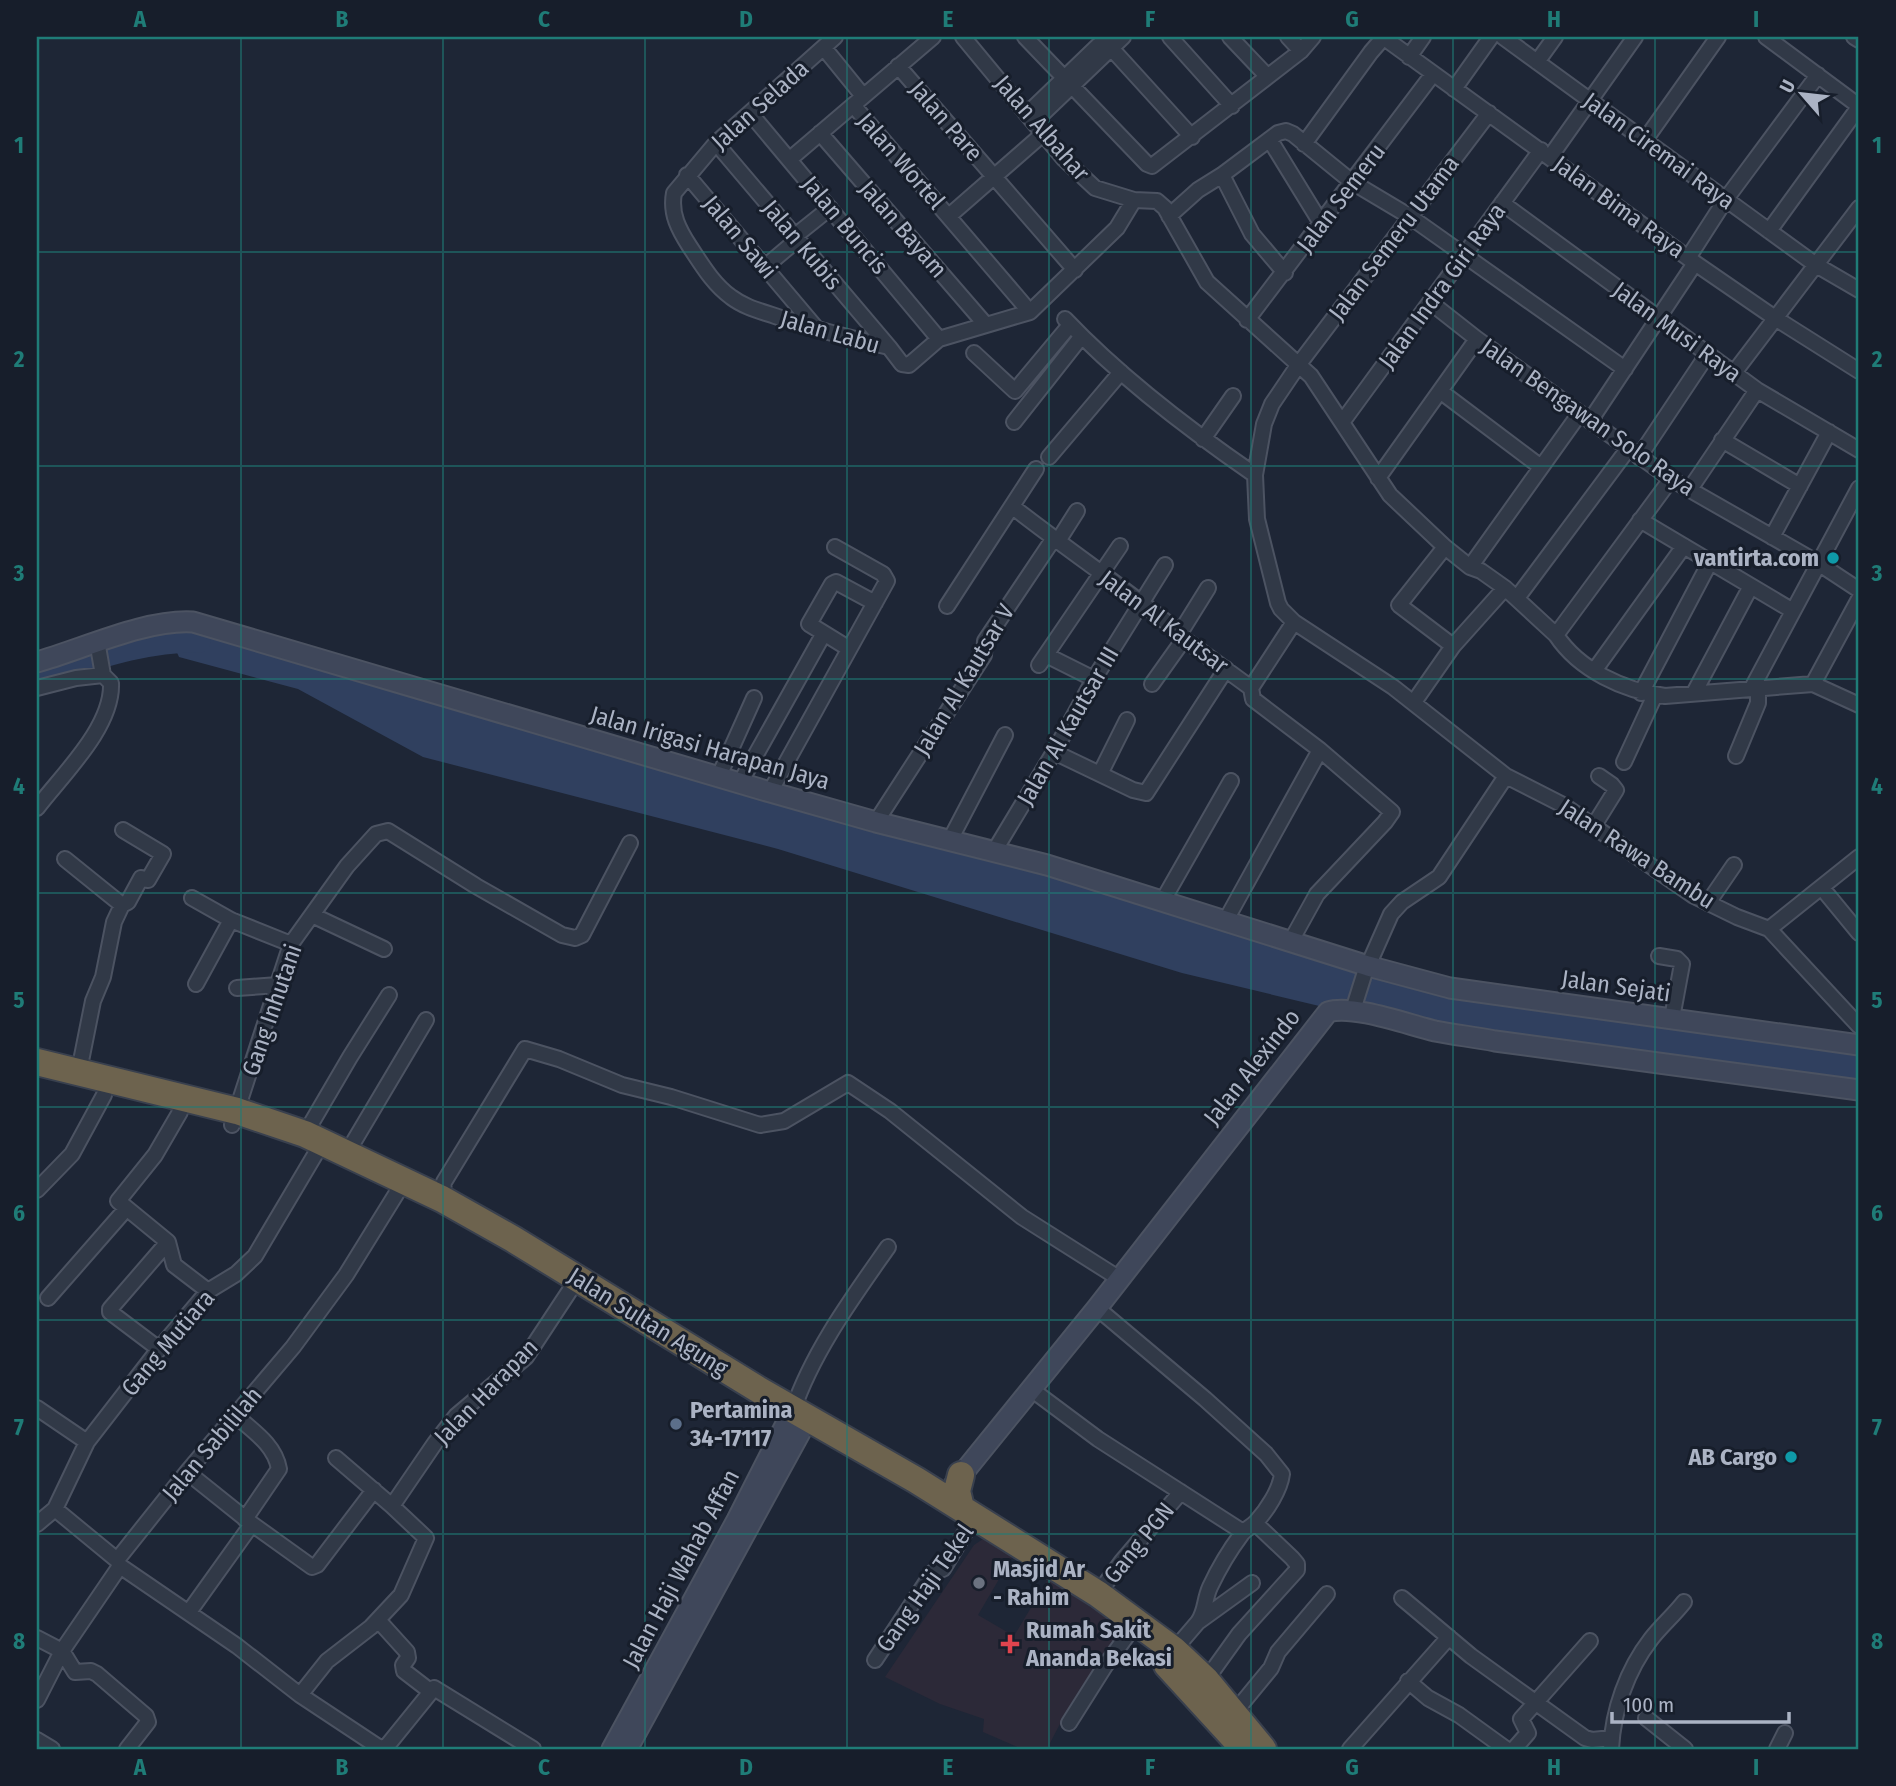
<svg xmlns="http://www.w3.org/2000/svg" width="1896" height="1786" font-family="'Fira Sans Condensed',sans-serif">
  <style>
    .medical { fill: #2c2938 }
    .water { fill: #30405f }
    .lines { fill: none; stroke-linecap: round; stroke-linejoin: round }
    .river { stroke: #30405f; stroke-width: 21 }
    .street-casing { stroke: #4c5362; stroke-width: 18 }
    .secondary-casing { stroke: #4c5362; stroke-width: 23 }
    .highway-casing { stroke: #39404e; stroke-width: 30 }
    .street { stroke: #313947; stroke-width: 14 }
    .secondary { stroke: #3f475a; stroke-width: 19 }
    .highway { stroke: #6d634e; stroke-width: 26 }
    .grid { fill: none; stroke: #1f7c77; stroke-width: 2; stroke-opacity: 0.55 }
    .culture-dot { fill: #0f9aa8; stroke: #171e2b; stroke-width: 2.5 }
    .service-dot { fill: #5c6f8a; stroke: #171e2b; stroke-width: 2.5 }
    .worship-dot { fill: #6b7280; stroke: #171e2b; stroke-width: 2.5 }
    .health-dot { fill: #e0444e; stroke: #171e2b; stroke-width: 2.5 }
    .labels { text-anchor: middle; stroke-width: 6; stroke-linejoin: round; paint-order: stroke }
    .street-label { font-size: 24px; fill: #abb3c4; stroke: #171e2b }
    .poi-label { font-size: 24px; font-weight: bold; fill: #abb3c4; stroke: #171e2b; text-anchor: start }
    .neatline { fill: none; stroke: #1f7c77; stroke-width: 2.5 }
    .grid-label { font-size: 23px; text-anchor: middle; font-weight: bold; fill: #1f7c77 }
  </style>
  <rect width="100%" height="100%" fill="#1e2636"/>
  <path class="medical" d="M983,1539L1012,1557L978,1615L1014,1636L1048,1579L1106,1617L1117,1637L1065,1714L1047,1749H1022L983,1732L984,1719L940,1704L885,1677L974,1545Z"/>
  <path class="water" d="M187,621L1368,966L1859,1045V1090L1336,1010L1182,973L778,849L423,757L298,689L179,657L164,624Z"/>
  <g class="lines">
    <path class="river" d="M37,677C90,661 144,641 200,642"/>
    <defs>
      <path id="street" d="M835,37L716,143L674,193C670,214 679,230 690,247C702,265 713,284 731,297C744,307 760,311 775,316C812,329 850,338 889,347L902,364L909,365L939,339L1030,312L1117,228L1134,200
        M963,37L1064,159L1095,188L1134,200L1157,201L1165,208L1207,282L1311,376L1390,495L1445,547L1470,567L1481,571L1505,588L1556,635C1579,670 1624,691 1665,696L1813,684L1859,705
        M1025,37L1147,164L1152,166L1301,51L1313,37
        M1101,37L1192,137
        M1170,37L1232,106
        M1230,37L1267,76
        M1288,37L1301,51
        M1383,37L1695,263L1775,318L1859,371
        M1503,37L1816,265L1859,290
        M1766,37L1859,106
        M1854,37L1859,40
        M824,48L863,96
        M1409,57L1423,37
        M1537,62L1555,37
        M898,66L1075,270
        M1454,89L1491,37
        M853,105L1030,312
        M750,113L939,339
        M1027,114L1107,37
        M1034,122L1123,37
        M820,133L986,325
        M1270,140L1321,223
        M1645,140L1718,37
        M716,143L889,347
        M1304,144L1371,52L1384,37
        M1550,157L1635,37
        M790,159L933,37
        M687,175L817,329
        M1222,175L1252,234L1285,273
        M1502,203L1757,390L1859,450
        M949,216L1044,133
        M1169,216L1198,190L1222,175L1278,133L1286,131L1293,134L1352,182L1409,216L1625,369
        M1769,231L1859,107
        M795,236L830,208
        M1688,258L1726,199L1818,75
        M765,267L798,239
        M1430,302L1477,339L1671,479L1818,563L1859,590
        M1065,319C1121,378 1188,429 1255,475
        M1247,320L1433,74
        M974,353L1015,391L1070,325
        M1733,374L1859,208
        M1440,391L1541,467
        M1343,421L1541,150
        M1590,421L1695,263
        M1014,422L1081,337
        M1203,439L1233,396
        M1722,440L1800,486
        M1049,457L1121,372
        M1639,457L1707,355
        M1378,478L1477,339
        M1690,489L1757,390
        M1013,507C1068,550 1126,589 1180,633L1184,639L1251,688L1294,622
        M1640,520L1793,611
        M1772,537L1829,432
        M1058,541L1077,511
        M1445,547L1399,605L1453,646
        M1470,567L1580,413
        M1517,598L1628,449
        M947,606L1036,469
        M1180,633L1208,588
        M1556,635L1671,479
        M97,641L103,675
        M848,648L809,624L832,584L836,582L875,603
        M1046,655L1094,679
        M1039,665L1120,546
        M1594,671L1684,546
        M1152,684L1184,639
        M1813,684L1859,599
        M37,688L76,678L103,675
        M1752,688L1859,488
        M1641,693L1710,562
        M1694,693L1751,586
        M1414,702L1453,646L1505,588
        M1054,752L1133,790L1146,793L1226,669
        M1736,756L1758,703V688
        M1624,762L1655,695
        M1100,774L1127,720
        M719,776L754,698
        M1506,776L1563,805L1694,896L1737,917L1769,929L1859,1026
        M740,783L824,633
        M770,792L887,581L883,574L835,547
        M37,808C62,775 113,727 111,683L103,675
        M876,822L984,655L985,641L1054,538
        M1593,827L1616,790L1612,785L1599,776
        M950,840L1005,735
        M995,850L1054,752L1094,679L1165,565
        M65,859L122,905
        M1822,888L1859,933
        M192,898L231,920L291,944
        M1162,902L1231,781
        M1708,903L1734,865
        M312,915L384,949
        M1226,920L1320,750L1253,699L1251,688
        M1769,929L1859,857
        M1291,941L1317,894L1385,822L1392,812L1320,750
        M1659,956L1677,959L1682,964L1672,1018
        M196,984L231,920
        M237,988L278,985
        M1353,1010L1364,975L1391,914L1402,902L1439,877L1506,776L1393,687L1294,622L1281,609L1278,603L1257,519L1255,475L1264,424L1272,404L1299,364L1489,113
        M79,1071L93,1001L103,977L114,922L122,905L128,902L141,878L148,880L163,854L123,830
        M180,1112L155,1155L118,1201L168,1242L174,1265L208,1291
        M232,1125L291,944L347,866L376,834L388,831L476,886L562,935L575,938L582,935L630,843
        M305,1134L350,1057L389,995
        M347,1153L426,1020
        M37,1190L72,1154L104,1095
        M442,1199L444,1182L525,1049L559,1059L622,1085L671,1097L760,1125L784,1121L848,1083L890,1111L1022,1217L1120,1279
        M48,1298L126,1209
        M1097,1308L1205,1399L1266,1454L1282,1474C1280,1490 1267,1510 1256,1522C1251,1527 1244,1530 1241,1535C1229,1551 1218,1570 1210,1587C1204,1600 1206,1611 1198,1622
        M159,1349L110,1312V1309L168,1242
        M1031,1389L1098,1439L1243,1532
        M37,1408L87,1442
        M793,1410C813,1351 853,1297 888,1247
        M236,1416C253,1431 275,1445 279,1469L245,1519
        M187,1472L252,1524L312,1567L317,1565L374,1490
        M392,1506L435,1443L456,1416L526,1357L578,1278
        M55,1509L117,1560
        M37,1524L55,1509L87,1442L159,1349L208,1291L236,1274L255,1256L316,1153
        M120,1566L237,1646L300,1695L377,1746L381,1748L387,1746L434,1688L533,1749
        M1098,1594L1122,1561L1181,1492
        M1402,1598L1471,1656L1585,1738L1592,1740L1612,1738
        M189,1612L252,1524
        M378,1620L407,1652L408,1658L403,1665L404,1671L430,1691
        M37,1638L62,1651L75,1672L91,1671L97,1674L146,1716L148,1722L127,1749
        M1174,1650L1198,1622L1252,1583
        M875,1660L933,1572L943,1569L975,1516
        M1206,1680L1239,1634L1297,1570V1564L1292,1558L1255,1523
        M1408,1681L1428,1698L1459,1715L1506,1749
        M300,1695L327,1661L371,1627L401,1595L426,1538L392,1506L336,1458
        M37,1700L62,1651L120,1566L117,1560L187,1472L293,1347L346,1275L398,1191
        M1234,1713L1271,1668L1278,1652L1327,1594
        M1646,1718L1685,1749
        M1069,1723L1105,1666L1129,1633
        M37,1740L52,1749
        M1350,1749L1449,1637
        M1514,1749L1528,1733L1521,1719L1590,1641
        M1611,1749C1613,1710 1627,1670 1651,1639C1661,1626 1674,1615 1684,1602
        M1777,1749L1785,1733"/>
      <path id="secondary" d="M37,662C83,649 146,619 193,622L770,792L876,822L1047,865L1368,966L1450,988L1859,1045
        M955,1483L1097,1308L1328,1012C1353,1004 1409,1025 1435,1031C1455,1035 1475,1037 1495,1041L1859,1090
        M631,1742L808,1418
        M612,1749L737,1520L793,1410"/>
      <path id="highway" d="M37,1062L237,1111L305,1134L442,1199L513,1239L759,1390L916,1480L1098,1594L1174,1650L1206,1680L1263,1749
        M961,1508L957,1491L961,1475
        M1167,1665L1244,1749"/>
    </defs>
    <use href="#street" class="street-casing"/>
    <use href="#secondary" class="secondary-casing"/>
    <use href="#highway" class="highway-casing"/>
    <use href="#street" class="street"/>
    <use href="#secondary" class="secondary"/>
    <use href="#highway" class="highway"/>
  </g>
  <path class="grid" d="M241,37V1749M443,37V1749M645,37V1749M847,37V1749M1049,37V1749M1251,37V1749M1453,37V1749M1655,37V1749M37,252H1859M37,466H1859M37,679H1859M37,893H1859M37,1107H1859M37,1320H1859M37,1534H1859"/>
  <g class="culture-dot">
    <circle cx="1833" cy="558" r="7"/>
    <circle cx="1791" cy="1457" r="7"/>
  </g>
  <circle class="service-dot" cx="676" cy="1424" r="7"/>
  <circle class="worship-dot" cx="979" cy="1583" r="7"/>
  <path class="health-dot" d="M1006.5 1633.5h7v7h7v7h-7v7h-7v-7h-7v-7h7z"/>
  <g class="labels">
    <g class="street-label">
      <text transform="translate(760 105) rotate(-42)" y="8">Jalan Selada</text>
      <text transform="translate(946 121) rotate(49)" y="8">Jalan Pare</text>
      <text transform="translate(1042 128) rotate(49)" y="8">Jalan Albahar</text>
      <text transform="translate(1659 151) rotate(36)" y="8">Jalan Ciremai Raya</text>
      <text transform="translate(901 161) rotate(49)" y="8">Jalan Wortel</text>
      <text transform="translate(1341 198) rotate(-53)" y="8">Jalan Semeru</text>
      <text transform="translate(1619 207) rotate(36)" y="8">Jalan Bima Raya</text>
      <text transform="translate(845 225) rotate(50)" y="8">Jalan Buncis</text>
      <text transform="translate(903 229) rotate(49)" y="8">Jalan Bayam</text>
      <text transform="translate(740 237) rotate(50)" y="8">Jalan Sawi</text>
      <text transform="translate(1394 238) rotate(-53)" y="8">Jalan Semeru Utama</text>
      <text transform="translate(802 245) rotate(50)" y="8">Jalan Kubis</text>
      <text transform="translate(1442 286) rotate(-54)" y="8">Jalan Indra Giri Raya</text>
      <text transform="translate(830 332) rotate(16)" y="8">Jalan Labu</text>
      <text transform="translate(1677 332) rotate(36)" y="8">Jalan Musi Raya</text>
      <text transform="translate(1588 417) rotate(35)" y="8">Jalan Bengawan Solo Raya</text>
      <text transform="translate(1164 622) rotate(37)" y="8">Jalan Al Kautsar</text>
      <text transform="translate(964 680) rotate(-59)" y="8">Jalan Al Kautsar V</text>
      <text transform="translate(1068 726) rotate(-60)" y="8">Jalan Al Kautsar III</text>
      <text transform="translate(710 748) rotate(16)" y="8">Jalan Irigasi Harapan Jaya</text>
      <text transform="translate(1637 854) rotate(33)" y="8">Jalan Rawa Bambu</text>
      <text transform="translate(1616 986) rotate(8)" y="8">Jalan Sejati</text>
      <text transform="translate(272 1010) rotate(-71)" y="8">Gang Inhutani</text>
      <text transform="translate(1252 1067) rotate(-52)" y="8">Jalan Alexindo</text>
      <text transform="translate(648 1322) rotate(32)" y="8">Jalan Sultan Agung</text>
      <text transform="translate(168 1343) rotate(-50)" y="8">Gang Mutiara</text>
      <text transform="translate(486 1392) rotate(-46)" y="8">Jalan Harapan</text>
      <text transform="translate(212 1444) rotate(-50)" y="8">Jalan Sabililah</text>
      <text transform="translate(1139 1543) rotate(-51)" y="8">Gang PGN</text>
      <text transform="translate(681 1569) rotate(-62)" y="8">Jalan Haji Wahab Affan</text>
      <text transform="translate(925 1588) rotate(-55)" y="8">Gang Haji Tekel</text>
    </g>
    <g class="poi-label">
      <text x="1819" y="566" text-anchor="end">vantirta.com</text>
      <text x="690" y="1418">Pertamina<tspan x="690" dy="28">34-17117</tspan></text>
      <text x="1777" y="1465" text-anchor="end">AB Cargo</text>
      <text x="993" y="1577">Masjid Ar<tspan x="993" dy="28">- Rahim</tspan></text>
      <text x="1026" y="1638">Rumah Sakit<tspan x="1026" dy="28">Ananda Bekasi</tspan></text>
    </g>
  </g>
  <rect width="1896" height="1786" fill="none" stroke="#171e2b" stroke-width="77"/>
  <g transform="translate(1802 94) rotate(298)" stroke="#171e2b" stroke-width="5" paint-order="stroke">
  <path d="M0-5L12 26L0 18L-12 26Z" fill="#abb3c4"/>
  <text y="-10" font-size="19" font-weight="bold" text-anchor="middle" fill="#abb3c4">U</text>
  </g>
  <path d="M1612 1712v10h177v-10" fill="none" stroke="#abb3c4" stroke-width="3.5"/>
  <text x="1623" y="1712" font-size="21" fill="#abb3c4" stroke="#171e2b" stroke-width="5" paint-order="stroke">100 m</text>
  <rect x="38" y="38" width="1819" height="1710" class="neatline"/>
  <g class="grid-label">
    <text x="140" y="27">A</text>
    <text x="342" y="27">B</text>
    <text x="544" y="27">C</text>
    <text x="746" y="27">D</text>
    <text x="948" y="27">E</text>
    <text x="1150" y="27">F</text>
    <text x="1352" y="27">G</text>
    <text x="1554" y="27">H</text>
    <text x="1756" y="27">I</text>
    <text x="19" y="153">1</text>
    <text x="1877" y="153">1</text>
    <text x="19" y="367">2</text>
    <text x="1877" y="367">2</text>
    <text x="19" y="581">3</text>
    <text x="1877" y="581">3</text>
    <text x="19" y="794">4</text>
    <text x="1877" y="794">4</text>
    <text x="19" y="1008">5</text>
    <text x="1877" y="1008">5</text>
    <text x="19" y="1221">6</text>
    <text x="1877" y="1221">6</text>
    <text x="19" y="1435">7</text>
    <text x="1877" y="1435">7</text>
    <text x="19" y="1649">8</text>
    <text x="1877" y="1649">8</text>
    <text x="140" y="1775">A</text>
    <text x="342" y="1775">B</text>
    <text x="544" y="1775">C</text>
    <text x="746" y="1775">D</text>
    <text x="948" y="1775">E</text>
    <text x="1150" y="1775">F</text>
    <text x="1352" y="1775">G</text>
    <text x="1554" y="1775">H</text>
    <text x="1756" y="1775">I</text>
  </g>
</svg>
